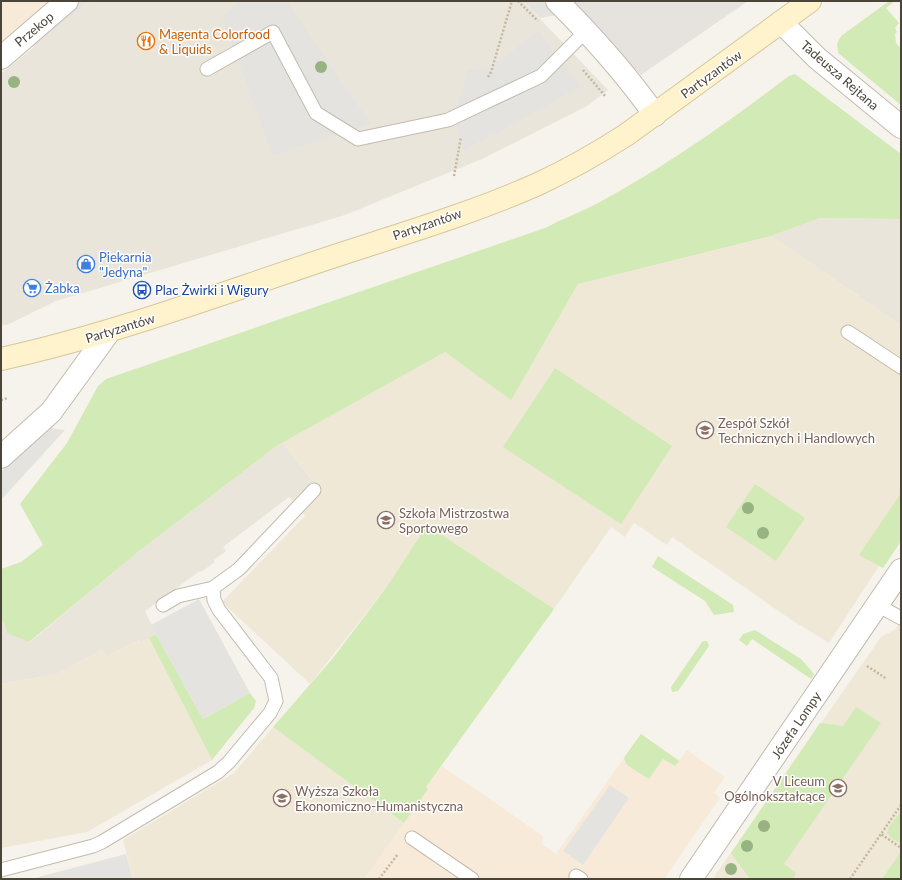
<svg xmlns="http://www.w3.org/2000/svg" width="902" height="880" font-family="Lato,sans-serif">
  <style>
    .residential { fill: #eae5da }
    .commercial { fill: #f7ead8 }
    .industrial { fill: #e6e2dd }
    .education { fill: #efe8d6 }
    .green { fill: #d2eab5 }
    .parking { fill: #e5e3e0 }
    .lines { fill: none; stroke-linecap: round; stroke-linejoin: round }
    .service-casing { stroke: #c2bbae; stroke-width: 15 }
    .minor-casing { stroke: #c2bbae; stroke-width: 24 }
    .tertiary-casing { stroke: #c2bbae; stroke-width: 24 }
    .secondary-casing { stroke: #d6c79b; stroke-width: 24 }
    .path { stroke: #c4b79f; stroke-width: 2.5; stroke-dasharray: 2 2; stroke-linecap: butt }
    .service { stroke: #fff; stroke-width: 13 }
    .minor { stroke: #fff; stroke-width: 22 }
    .tertiary { stroke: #fff; stroke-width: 22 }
    .secondary { stroke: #fff3cd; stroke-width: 22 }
    .tree { fill: #97b381 }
    .labels { text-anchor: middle; stroke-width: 3; stroke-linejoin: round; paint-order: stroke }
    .street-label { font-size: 13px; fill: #4b4439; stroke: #fff }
    .food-label { font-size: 13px; fill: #c56008; stroke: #fff; text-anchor: start }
    .shop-label { font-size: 13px; fill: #366cbe; stroke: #fff; text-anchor: start }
    .transit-label { font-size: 13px; fill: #164399; stroke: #fff; text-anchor: start }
    .education-label { font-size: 13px; fill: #785e54; stroke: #fff; text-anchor: start }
  </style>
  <rect width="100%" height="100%" fill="#f6f3ec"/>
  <path class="residential" d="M90,1H523L608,90L587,106L482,159L345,215L56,301L7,325H1V74Z
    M820,218L901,219V325L771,236Z
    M282,442L314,483L292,500L289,497L223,547L226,551L214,560L215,562L201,572L200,571L145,611L156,634L140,643L139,640L106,657L102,650L57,674L1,684V621H4L30,642L143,548Z"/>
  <path class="commercial" d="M1,1H55L1,47Z
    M641,734L679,760L687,750L725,777L714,793L720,798L664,879H364L428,789L426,787L442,766L543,836L542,844L556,854Z"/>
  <path class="industrial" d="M567,1H748L641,75Z"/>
  <path class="education" d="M771,236L901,325V541L883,568L879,566L829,643L793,621L672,537L667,545L634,523L625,537L611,527L554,609L427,525L386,588L310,684L222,602L305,516L292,500L314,483L282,442L445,352L511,399L578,284Z
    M901,620V879H717L714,877L881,637L896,629Z
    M149,638L212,760L87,832L1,848V684L57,674L102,650L106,656L138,640L140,643Z
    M273,727L404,823L364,879H133L123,840L234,773Z"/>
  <path class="green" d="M889,1H895L886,8L899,23L895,28L897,32L895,34L896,43L901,49V105L838,53L837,44L841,36Z
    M795,74L901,154V219L820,218L771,236L578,284L511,400L445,352L278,445L143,548L29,642L7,633L4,621H1V569L21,562L43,545L20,504L67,443L98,386L106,379L545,228C562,219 581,212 598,203C665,167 728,122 789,76Z
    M555,368L672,446L621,524L503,447Z
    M755,484L805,518L776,561L726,527Z
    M901,493V541L883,568L859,555Z
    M427,525L554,609L426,787L428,789L404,823L273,727L333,658L386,588Z
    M658,556L733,605L734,612L714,615L705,601L652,567Z
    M755,630L801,659L814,674L811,679L752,639L747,646L739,640L743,634Z
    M156,634L203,719L250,693L256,701L254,708L212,760L149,638Z
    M704,641H707L709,646L678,691L672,692L671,687L702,642Z
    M856,707L881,723L784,864L796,873L793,879H750L731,853L820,723L843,726Z
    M641,734L679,761L675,766L663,759L649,779L627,765L624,759L625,756Z
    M901,811V844L890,837L887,833L889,827Z
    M900,853L901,879H882Z"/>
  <path class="parking" d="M67,1H90L34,47L25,37Z
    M239,1H287L371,124L273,156L222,17Z
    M523,1H557L569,13L540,18Z
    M539,31L581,86L503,130L464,150L454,118L468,70L489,68Z
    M44,427L65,430L1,500V472Z
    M199,599L250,693L203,719L151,625Z
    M610,785L629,798L583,865L563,851Z
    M126,854L133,879H31Z"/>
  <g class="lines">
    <defs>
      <path id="service" d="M207,69L273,32L316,113L358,139L448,120L541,76L587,30
        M848,332L901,367
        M163,605L178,596L213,588
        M877,605L901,618
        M412,838L472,879
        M1,870L93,846L102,842L218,772L229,762L270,713L276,701L271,678L219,610L214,600L213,588L239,569L314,490
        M576,876L581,879"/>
      <path id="minor" d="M557,1C593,37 626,74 655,115
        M781,22L817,58L901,127
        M1,58L67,1
        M691,879L901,570"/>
      <path id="tertiary" d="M1,457L51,412L109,332"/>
      <path id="secondary" d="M1,359C106,336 206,299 308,265C384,239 464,217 538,184C568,170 598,153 626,135L810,1"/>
    </defs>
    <use href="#service" class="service-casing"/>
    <use href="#minor" class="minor-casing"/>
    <use href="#tertiary" class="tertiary-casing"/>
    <use href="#secondary" class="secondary-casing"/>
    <path class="path" d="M518,1L538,21
      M583,70L606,97
      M488,77L491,72L512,1
      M454,176L461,137
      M1,400L8,398
      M867,666L887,679
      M901,805L881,834L901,848
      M379,879L398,854
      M850,879L881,834"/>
    <use href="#service" class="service"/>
    <use href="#minor" class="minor"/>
    <use href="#tertiary" class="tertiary"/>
    <use href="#secondary" class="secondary"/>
  </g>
  <g class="tree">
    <circle cx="321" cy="67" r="6"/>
    <circle cx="14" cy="82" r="6"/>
    <circle cx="748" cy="508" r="6"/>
    <circle cx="763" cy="533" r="6"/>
    <circle cx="764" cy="826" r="6"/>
    <circle cx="747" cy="846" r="6"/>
    <circle cx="731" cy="869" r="6"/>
  </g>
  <defs>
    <symbol id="restaurant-ring" viewBox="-11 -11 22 22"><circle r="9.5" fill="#fff" stroke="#e8710a" stroke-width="1.5"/><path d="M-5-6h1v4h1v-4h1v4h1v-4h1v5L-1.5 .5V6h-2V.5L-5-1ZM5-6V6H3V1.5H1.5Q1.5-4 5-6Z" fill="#e8710a"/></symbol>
    <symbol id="shop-ring" viewBox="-11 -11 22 22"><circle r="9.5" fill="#fff" stroke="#3f7fe0" stroke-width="1.5"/><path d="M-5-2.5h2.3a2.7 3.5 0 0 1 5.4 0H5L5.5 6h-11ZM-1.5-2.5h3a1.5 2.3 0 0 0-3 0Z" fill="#3f7fe0"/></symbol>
    <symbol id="supermarket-ring" viewBox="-11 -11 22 22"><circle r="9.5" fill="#fff" stroke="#3f7fe0" stroke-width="1.5"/><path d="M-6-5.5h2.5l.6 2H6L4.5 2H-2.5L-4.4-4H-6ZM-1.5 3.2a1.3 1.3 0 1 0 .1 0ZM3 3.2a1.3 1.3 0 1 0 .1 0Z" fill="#3f7fe0"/></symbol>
    <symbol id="bus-ring" viewBox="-11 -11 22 22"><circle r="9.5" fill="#fff" stroke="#1a4fb4" stroke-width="1.5"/><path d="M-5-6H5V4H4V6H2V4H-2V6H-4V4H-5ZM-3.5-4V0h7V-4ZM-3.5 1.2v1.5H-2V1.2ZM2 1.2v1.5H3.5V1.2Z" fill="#1a4fb4"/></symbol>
    <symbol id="school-ring" viewBox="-11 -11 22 22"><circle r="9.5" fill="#fff" stroke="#8d6e63" stroke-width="1.5"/><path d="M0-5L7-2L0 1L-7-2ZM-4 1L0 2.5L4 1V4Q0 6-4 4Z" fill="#8d6e63"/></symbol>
    <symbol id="university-ring" viewBox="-11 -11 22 22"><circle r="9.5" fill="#fff" stroke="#8d6e63" stroke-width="1.5"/><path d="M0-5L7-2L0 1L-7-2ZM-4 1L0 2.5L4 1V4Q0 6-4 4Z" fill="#8d6e63"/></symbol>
  </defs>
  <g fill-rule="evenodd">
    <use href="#restaurant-ring" x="136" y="31" width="20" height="20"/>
    <use href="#shop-ring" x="76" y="254" width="20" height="20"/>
    <use href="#supermarket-ring" x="22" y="278" width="20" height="20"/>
    <use href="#bus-ring" x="132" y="280" width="20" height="20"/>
    <use href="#school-ring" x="695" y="420" width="20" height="20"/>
    <use href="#school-ring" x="376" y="510" width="20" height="20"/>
    <use href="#school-ring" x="828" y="778" width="20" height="20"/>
    <use href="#university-ring" x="272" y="788" width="20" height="20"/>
  </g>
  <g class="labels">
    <g class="street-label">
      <text transform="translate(34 29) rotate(-40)" y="5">Przekop</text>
      <text transform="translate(711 74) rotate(-36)" y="5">Partyzantów</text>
      <text transform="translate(840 75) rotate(41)" y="5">Tadeusza Rejtana</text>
      <text transform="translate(427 224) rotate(-19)" y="5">Partyzantów</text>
      <text transform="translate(120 328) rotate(-17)" y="5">Partyzantów</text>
      <text transform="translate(796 725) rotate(-56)" y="5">Józefa Lompy</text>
    </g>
    <g class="food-label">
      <text x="159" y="39">Magenta Colorfood<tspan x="159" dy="15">&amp; Liquids</tspan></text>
    </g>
    <g class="shop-label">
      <text x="99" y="262">Piekarnia<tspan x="99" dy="15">"Jedyna"</tspan></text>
      <text x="45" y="293">Żabka</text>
    </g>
    <g class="transit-label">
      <text x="155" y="295">Plac Żwirki i Wigury</text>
    </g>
    <g class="education-label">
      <text x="718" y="428">Zespół Szkół<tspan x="718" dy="15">Technicznych i Handlowych</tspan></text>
      <text x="399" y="518">Szkoła Mistrzostwa<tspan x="399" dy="15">Sportowego</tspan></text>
      <text x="825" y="786" text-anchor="end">V Liceum<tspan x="825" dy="15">Ogólnokształcące</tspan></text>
      <text x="295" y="796">Wyższa Szkoła<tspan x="295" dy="15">Ekonomiczno-Humanistyczna</tspan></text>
    </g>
  </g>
  <rect width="902" height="880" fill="none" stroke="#4b4439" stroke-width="4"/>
</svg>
